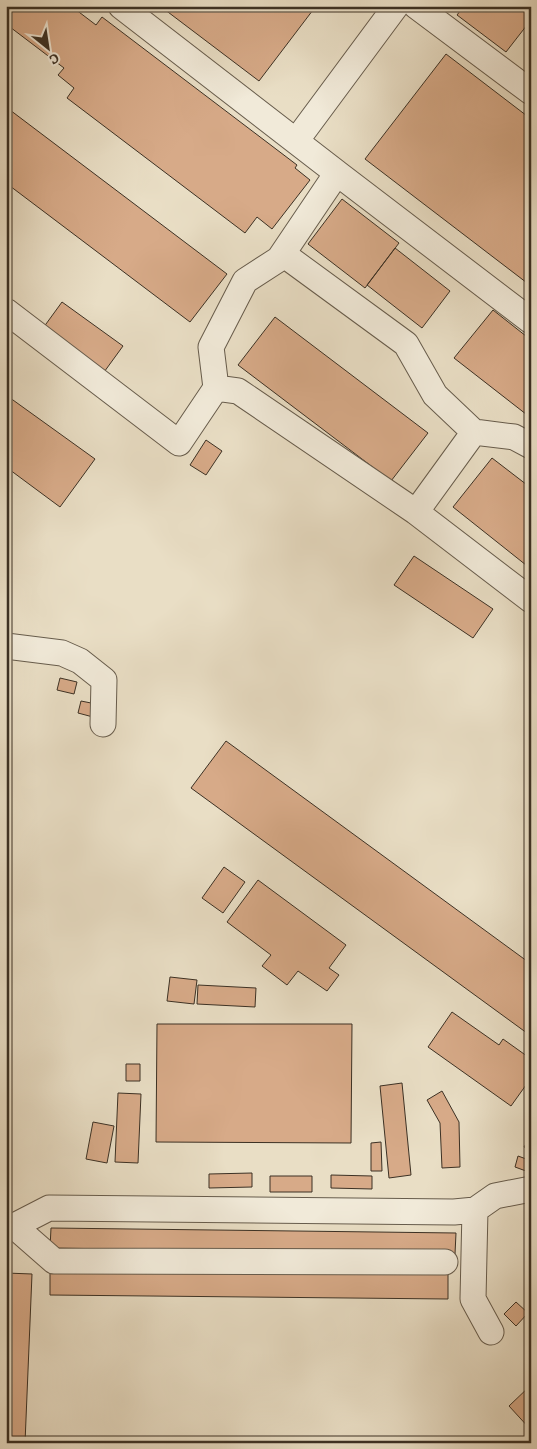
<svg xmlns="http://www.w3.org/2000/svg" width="537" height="1449" font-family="Alegreya,serif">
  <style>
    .building { fill: #d7aa88; stroke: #3c3124 }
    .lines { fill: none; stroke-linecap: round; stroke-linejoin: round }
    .minor-casing { stroke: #675c4c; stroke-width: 27 }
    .minor { stroke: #f1ead9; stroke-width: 25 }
  </style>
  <rect width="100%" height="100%" fill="#e9dec5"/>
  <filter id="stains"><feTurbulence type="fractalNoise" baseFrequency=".004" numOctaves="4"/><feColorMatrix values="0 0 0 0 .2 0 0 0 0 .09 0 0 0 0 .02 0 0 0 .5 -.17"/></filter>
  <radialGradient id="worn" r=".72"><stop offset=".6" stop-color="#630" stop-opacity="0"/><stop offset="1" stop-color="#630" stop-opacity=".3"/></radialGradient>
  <path class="building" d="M6,6H71L96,25L102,17L297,165L295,168L310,180L272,229L257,217L245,233L67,98L74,88L58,75L64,68L6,24Z
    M160,6H316L259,81Z
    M464,6H531V28L527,25L506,52L457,15Z
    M446,54L531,119V286L365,159Z
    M6,107L227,274L190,322L6,183Z
    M342,199L399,243L365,288L308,244Z
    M395,248L450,291L422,328L367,285Z
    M62,302L123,346L99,379L38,335Z
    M493,310L531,340V418L454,358Z
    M275,317L428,433L391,481L238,365Z
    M6,395L95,459L60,507L6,467Z
    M206,440L222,451L206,475L190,465Z
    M492,458L531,488V569L453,507Z
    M414,556L493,609L473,638L394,585Z
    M60,678L77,682L74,694L57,690Z
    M81,701L96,704L93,717L78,713Z
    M226,741L531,964V1036L191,788Z
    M224,867L245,882L223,913L202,898Z
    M258,880L346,945L329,968L339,975L327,991L298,971L287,985L262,966L271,955L227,922Z
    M170,977L197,980L194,1004L167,1001Z
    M198,985L256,988L255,1007L197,1004Z
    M452,1012L499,1045L503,1039L531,1059V1078L511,1106L428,1047Z
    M157,1024H352L351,1143L156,1142Z
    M126,1064H140V1081H126Z
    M402,1083L411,1175L389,1178L380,1086Z
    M442,1091L459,1122L460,1167L442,1168L440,1123L427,1100Z
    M118,1093L141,1094L138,1163L115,1162Z
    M93,1122L114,1126L107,1163L86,1159Z
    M529,1139L531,1140V1151L524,1147Z
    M381,1142L382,1171H371V1143Z
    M518,1156L529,1160L526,1171L515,1167Z
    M252,1173V1187L209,1188V1174Z
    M331,1175L372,1176V1189L331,1188Z
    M270,1176H312V1192H270Z
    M51,1228L456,1233L455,1254L50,1248Z
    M50,1270L448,1274V1299L50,1295Z
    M6,1273L32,1274L25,1443H6Z
    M516,1302L528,1313L516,1326L504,1314Z
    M531,1385V1430L509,1406Z"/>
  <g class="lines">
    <defs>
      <path id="minor" d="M416,6L531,92
        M296,141L396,6
        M337,173L531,321
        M283,254L406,344L435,395L474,432L514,437L531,446
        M6,311L179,443L216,388L211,347L245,281L279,259L337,173L121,6
        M216,388L238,391L416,512
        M474,432L416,512L531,600
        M6,646L62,653L80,661L104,680L103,724
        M475,1210L473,1299L491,1332
        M14,1226L54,1261L445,1262
        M6,1227L14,1226L49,1208L454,1212L475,1210L495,1196L531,1189"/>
    </defs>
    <use href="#minor" class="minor-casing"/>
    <use href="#minor" class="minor"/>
  </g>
  <rect width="537" height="1449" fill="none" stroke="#e9dec5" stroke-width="25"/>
  <rect x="8" y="8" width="522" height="1434" fill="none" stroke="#3c3124" stroke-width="2.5"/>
  <rect x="12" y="12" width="512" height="1424" fill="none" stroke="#3c3124"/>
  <g transform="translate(48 48) rotate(150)" stroke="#f1ead9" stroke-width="4" paint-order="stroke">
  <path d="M0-4L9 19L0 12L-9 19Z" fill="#3c3124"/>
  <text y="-8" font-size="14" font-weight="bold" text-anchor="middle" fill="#3c3124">С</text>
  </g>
  <rect width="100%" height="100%" filter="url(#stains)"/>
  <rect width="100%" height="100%" fill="url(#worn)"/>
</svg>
